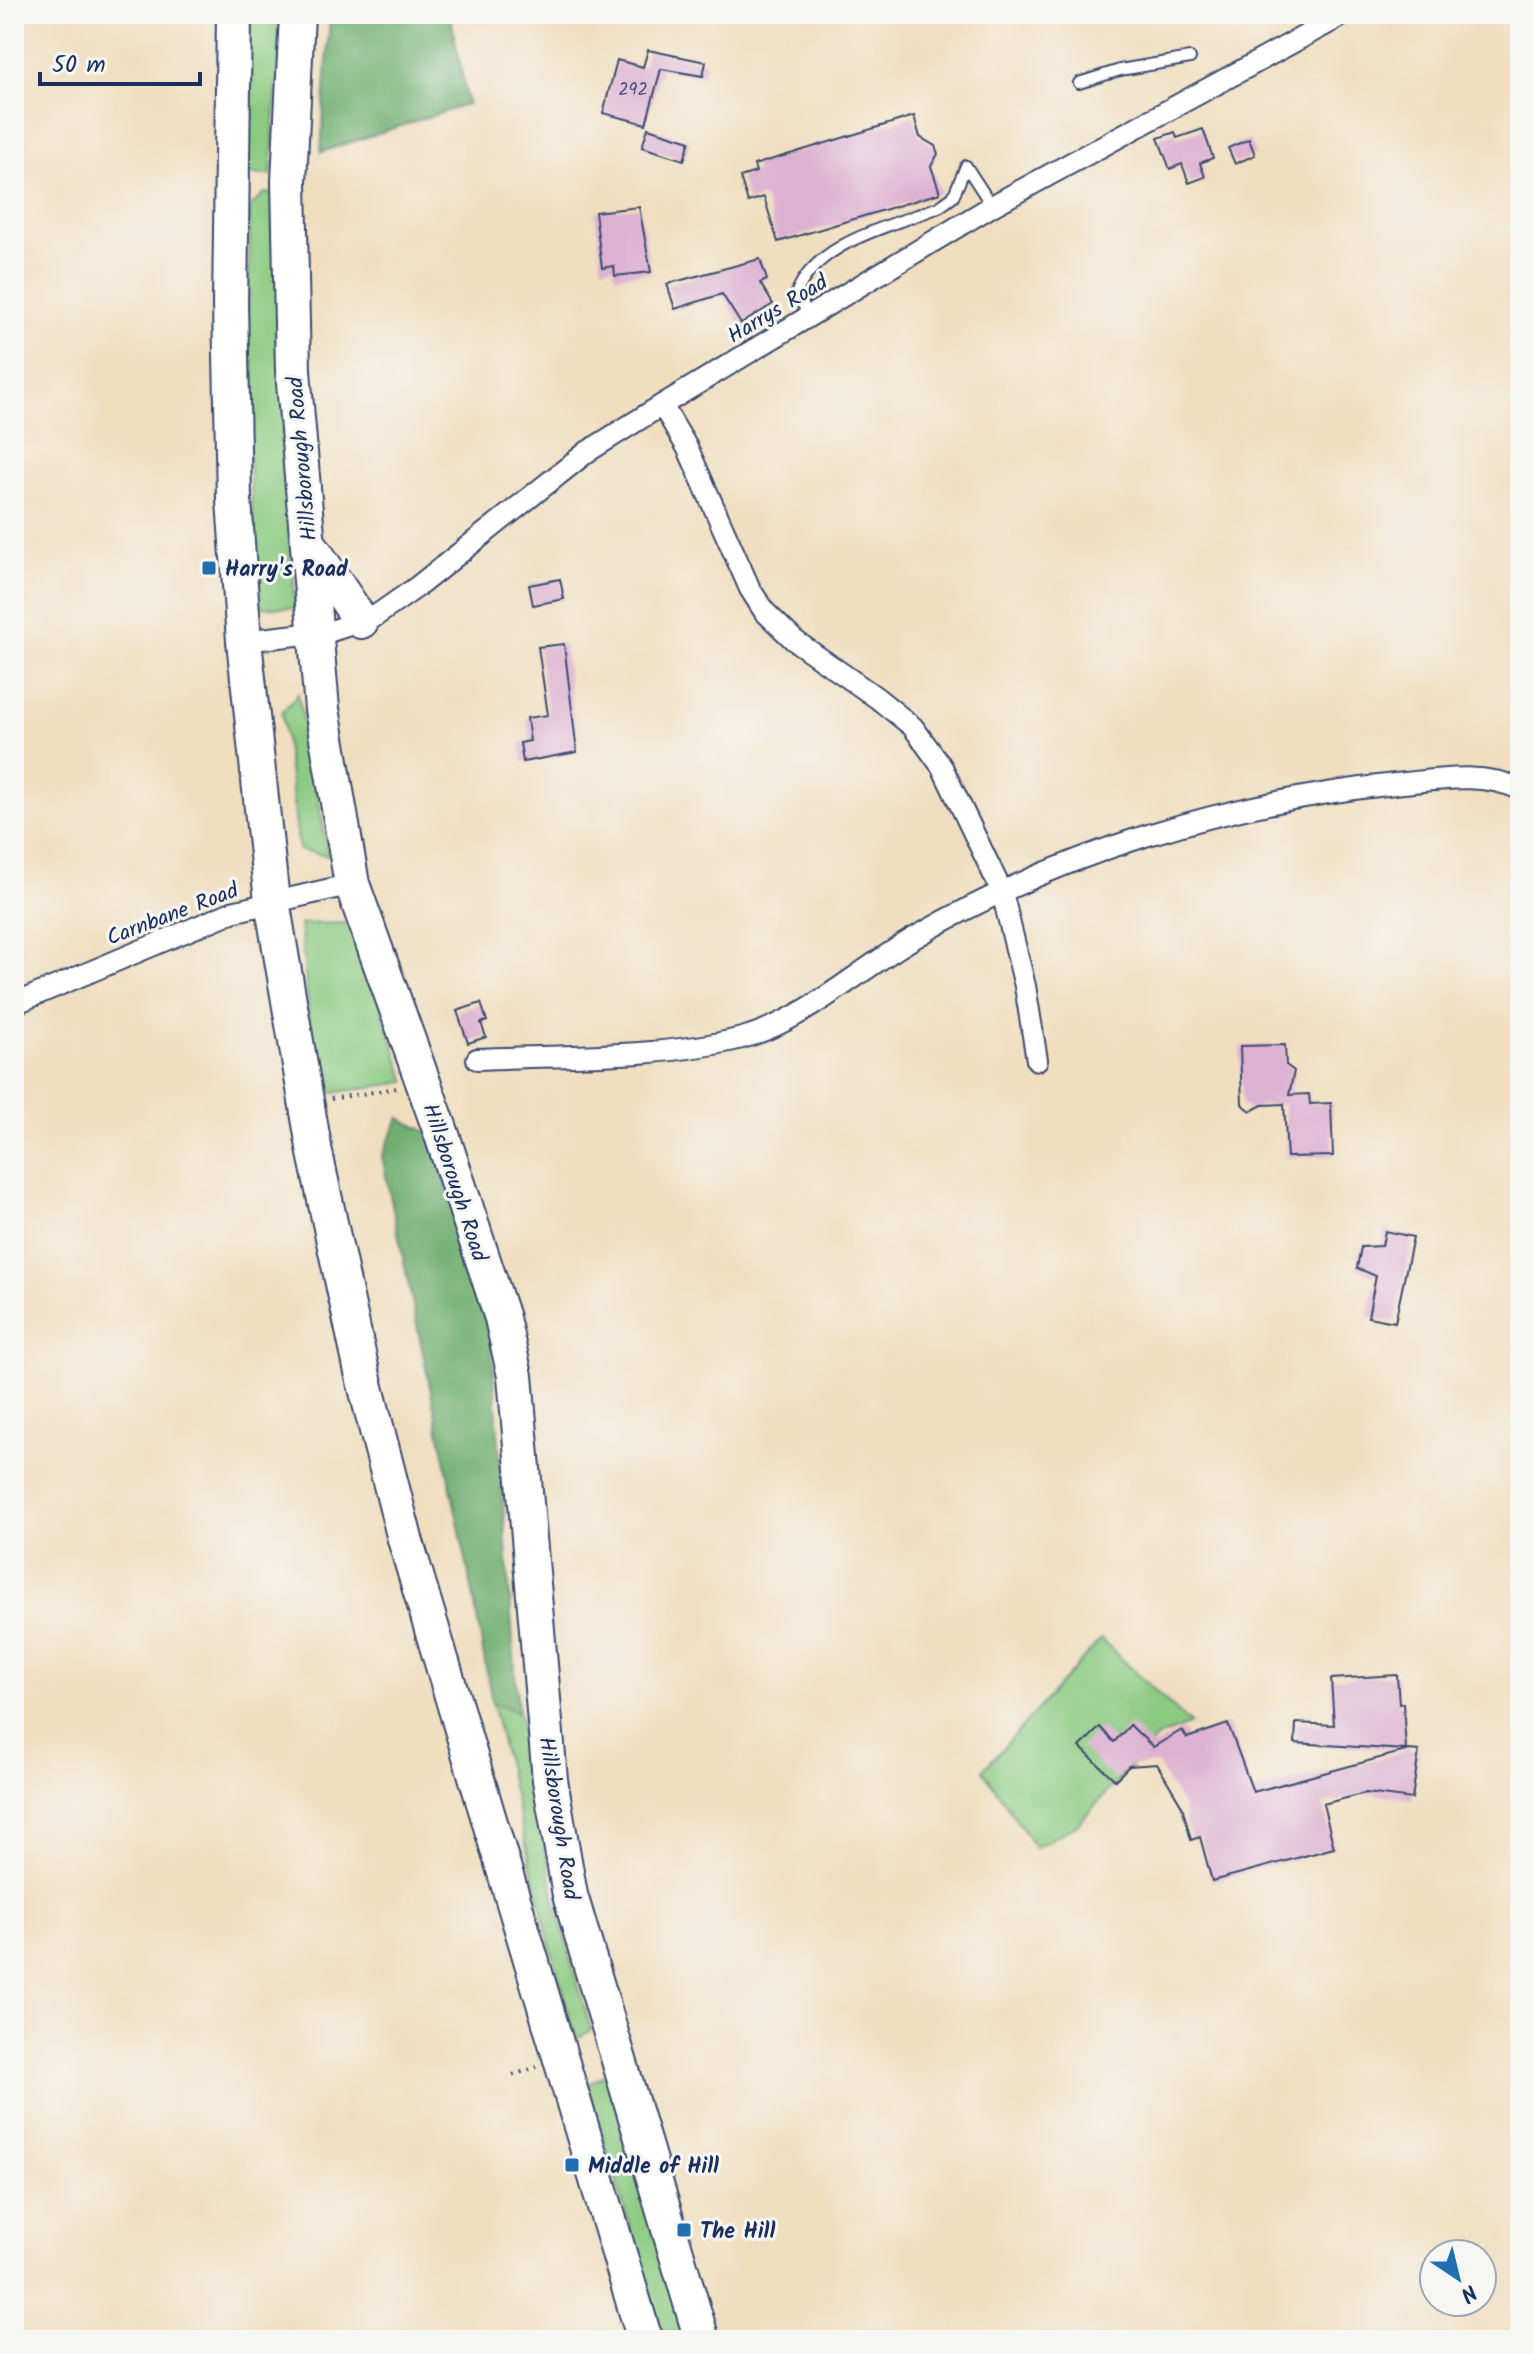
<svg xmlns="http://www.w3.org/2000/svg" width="1534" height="2354" font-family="Kalam,sans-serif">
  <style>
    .green { fill: #8bca81; stroke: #537c70; stroke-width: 2 }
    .forest { fill: #70ae6f; stroke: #466e66; stroke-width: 2 }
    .building { fill: #ddb1d1 }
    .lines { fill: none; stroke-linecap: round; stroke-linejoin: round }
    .service-casing { stroke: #3b496d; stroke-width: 14 }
    .minor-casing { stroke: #3b496d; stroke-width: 24 }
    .trunk-casing { stroke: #3b496d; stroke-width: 38 }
    .path { stroke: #3b496d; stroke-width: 4; stroke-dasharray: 2 6; stroke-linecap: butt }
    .service { stroke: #fff; stroke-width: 10 }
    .minor { stroke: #fff; stroke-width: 20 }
    .trunk { stroke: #fff; stroke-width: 34 }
    .poi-dot { fill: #1f6fb2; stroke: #f6f6f2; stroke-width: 3 }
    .labels { text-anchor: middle; stroke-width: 6; stroke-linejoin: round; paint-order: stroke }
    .number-label { font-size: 18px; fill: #4c507b }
    .street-label { font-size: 22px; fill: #1b2f5e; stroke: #f6f6f2 }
    .poi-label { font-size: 22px; font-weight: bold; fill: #1b2f5e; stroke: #f6f6f2; text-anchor: start }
  </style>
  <rect width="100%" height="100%" fill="#f6f6f2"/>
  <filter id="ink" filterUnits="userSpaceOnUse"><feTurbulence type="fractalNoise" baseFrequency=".0125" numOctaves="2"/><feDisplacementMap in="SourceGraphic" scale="16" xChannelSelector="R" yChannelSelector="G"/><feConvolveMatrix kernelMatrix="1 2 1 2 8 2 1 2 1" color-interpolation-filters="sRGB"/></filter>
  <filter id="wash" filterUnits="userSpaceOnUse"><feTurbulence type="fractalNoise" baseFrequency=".006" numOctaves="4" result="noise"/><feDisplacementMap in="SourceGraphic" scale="32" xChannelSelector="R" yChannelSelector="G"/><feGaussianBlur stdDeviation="1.8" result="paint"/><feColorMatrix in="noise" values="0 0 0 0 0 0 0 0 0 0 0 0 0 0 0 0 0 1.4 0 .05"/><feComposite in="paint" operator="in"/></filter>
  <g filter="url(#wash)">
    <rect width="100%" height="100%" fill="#f0debf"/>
    <path class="green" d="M250,14H281L271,175L244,174Z
      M264,193L276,194L295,608L260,607L257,585L247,429L250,208Z
      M298,694L329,856L299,850L282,712Z
      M353,923L406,1082L317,1095L300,924Z
      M1101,1639L1190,1724L1157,1738L1078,1824L1035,1848L983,1770Z
      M492,1703L518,1712L525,1735L556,1905L591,2030L577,2039L551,1949Z
      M606,2074L687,2340H664L587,2084Z"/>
    <path class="forest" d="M330,14H450L468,104L321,152Z
      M399,1118L430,1133L490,1321L518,1712L492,1703L473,1594L382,1156Z"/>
    <g id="blocks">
      <path class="building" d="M648,50L706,62L703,76L661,69L646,124L603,113L617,60L643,67Z
        M914,116L920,137L935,146L938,154L931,166L940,193L778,242L764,197L748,202L740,177L756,172L754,165Z
        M648,128L690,141L684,160L642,147Z
        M1203,129L1213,158L1200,163L1205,177L1189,183L1182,164L1170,169L1158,138L1175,132L1177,138Z
        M1249,139L1255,155L1235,164L1228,148Z
        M639,207L651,272L615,276L614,266L602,268L595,212Z
        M760,259L767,280L760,283L773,304L741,324L722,294L675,309L667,284Z
        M560,579L564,599L533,605L529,585Z
        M564,644L577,752L523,762L520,743L530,741L527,718L548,715L538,647Z
        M481,1003L487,1021L481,1023L486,1037L468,1043L457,1011Z
        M1285,1045L1286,1065L1294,1071L1289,1095L1309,1094L1310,1104L1331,1103L1333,1156L1287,1157L1284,1104L1262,1105L1251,1111L1242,1104L1240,1046Z
        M1385,1231L1413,1237L1395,1322L1368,1317L1376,1276L1357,1268L1361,1247L1382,1246Z
        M1397,1675L1399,1704L1403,1703L1406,1750L1295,1743L1296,1723L1334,1725L1331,1679Z
        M1228,1724L1253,1792L1409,1750L1419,1751L1412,1799L1366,1793L1323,1804L1334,1848L1212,1881L1200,1837L1191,1840L1182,1806L1157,1764L1129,1766L1115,1780L1080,1747L1100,1727L1114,1742L1130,1725L1153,1747L1182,1730L1187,1738Z"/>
    </g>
  </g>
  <g filter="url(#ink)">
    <use href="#blocks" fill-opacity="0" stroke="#3b496d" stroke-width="2"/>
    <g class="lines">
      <defs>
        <path id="service" d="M1079,83L1120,70L1190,58
          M966,166L992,206
          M809,317L797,292C818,241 892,226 939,207L953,197L966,166"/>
        <path id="minor" d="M662,405L688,449L750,589L764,611L794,640L877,698L913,727L942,767L1002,892L1025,986L1037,1060
          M244,641L331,631L374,617L417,587L587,452L662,405L992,206L1345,14
          M14,1004L232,912L352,884
          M477,1059C557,1055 666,1058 742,1038C805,1021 858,970 914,938C1061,852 1227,802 1395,784C1437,780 1480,771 1520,789"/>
        <path id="trunk" d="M234,14L230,304L234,500L244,641L272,901L315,1153L362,1372L405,1539L645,2340
          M297,14L289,181L293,371L322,709L352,884L441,1132L502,1318L515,1376L550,1780L570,1895L702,2340
          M312,548L361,621"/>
      </defs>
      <use href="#service" class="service-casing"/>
      <use href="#minor" class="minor-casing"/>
      <use href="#trunk" class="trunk-casing"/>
      <path class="path" d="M331,1099L397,1088
        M513,2075L537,2067"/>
      <use href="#service" class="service"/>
      <use href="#minor" class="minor"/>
      <use href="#trunk" class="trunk"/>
    </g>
  </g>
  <g class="poi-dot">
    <rect x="201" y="560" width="16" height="16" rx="4"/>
    <rect x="564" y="2157" width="16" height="16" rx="4"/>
    <rect x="676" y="2222" width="16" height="16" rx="4"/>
  </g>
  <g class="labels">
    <g class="number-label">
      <text x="633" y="95">292</text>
    </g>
    <g class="street-label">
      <text transform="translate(777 308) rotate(-31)" y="8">Harrys Road</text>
      <text transform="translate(301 459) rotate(-95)" y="8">Hillsborough Road</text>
      <text transform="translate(172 913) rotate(-21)" y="8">Carnbane Road</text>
      <text transform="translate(456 1182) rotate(72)" y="8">Hillsborough Road</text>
      <text transform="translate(560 1818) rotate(81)" y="8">Hillsborough Road</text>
    </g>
    <g class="poi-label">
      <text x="225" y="576">Harry's Road</text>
      <text x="588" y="2173">Middle of Hill</text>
      <text x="700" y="2238">The Hill</text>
    </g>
  </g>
  <rect width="1534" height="2354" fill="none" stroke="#f6f6f2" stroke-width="48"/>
  <g transform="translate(1458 2278) rotate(145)"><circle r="38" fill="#f6f6f2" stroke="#9ea6b7" stroke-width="2"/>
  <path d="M0-6L14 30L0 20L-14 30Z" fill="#1f6fb2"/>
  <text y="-12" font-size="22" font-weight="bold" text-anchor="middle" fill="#1b2f5e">N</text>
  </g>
  <path d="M40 72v12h160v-12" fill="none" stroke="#1b2f5e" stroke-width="4"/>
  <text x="52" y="72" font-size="24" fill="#1b2f5e" stroke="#f6f6f2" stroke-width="6" paint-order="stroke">50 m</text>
</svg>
